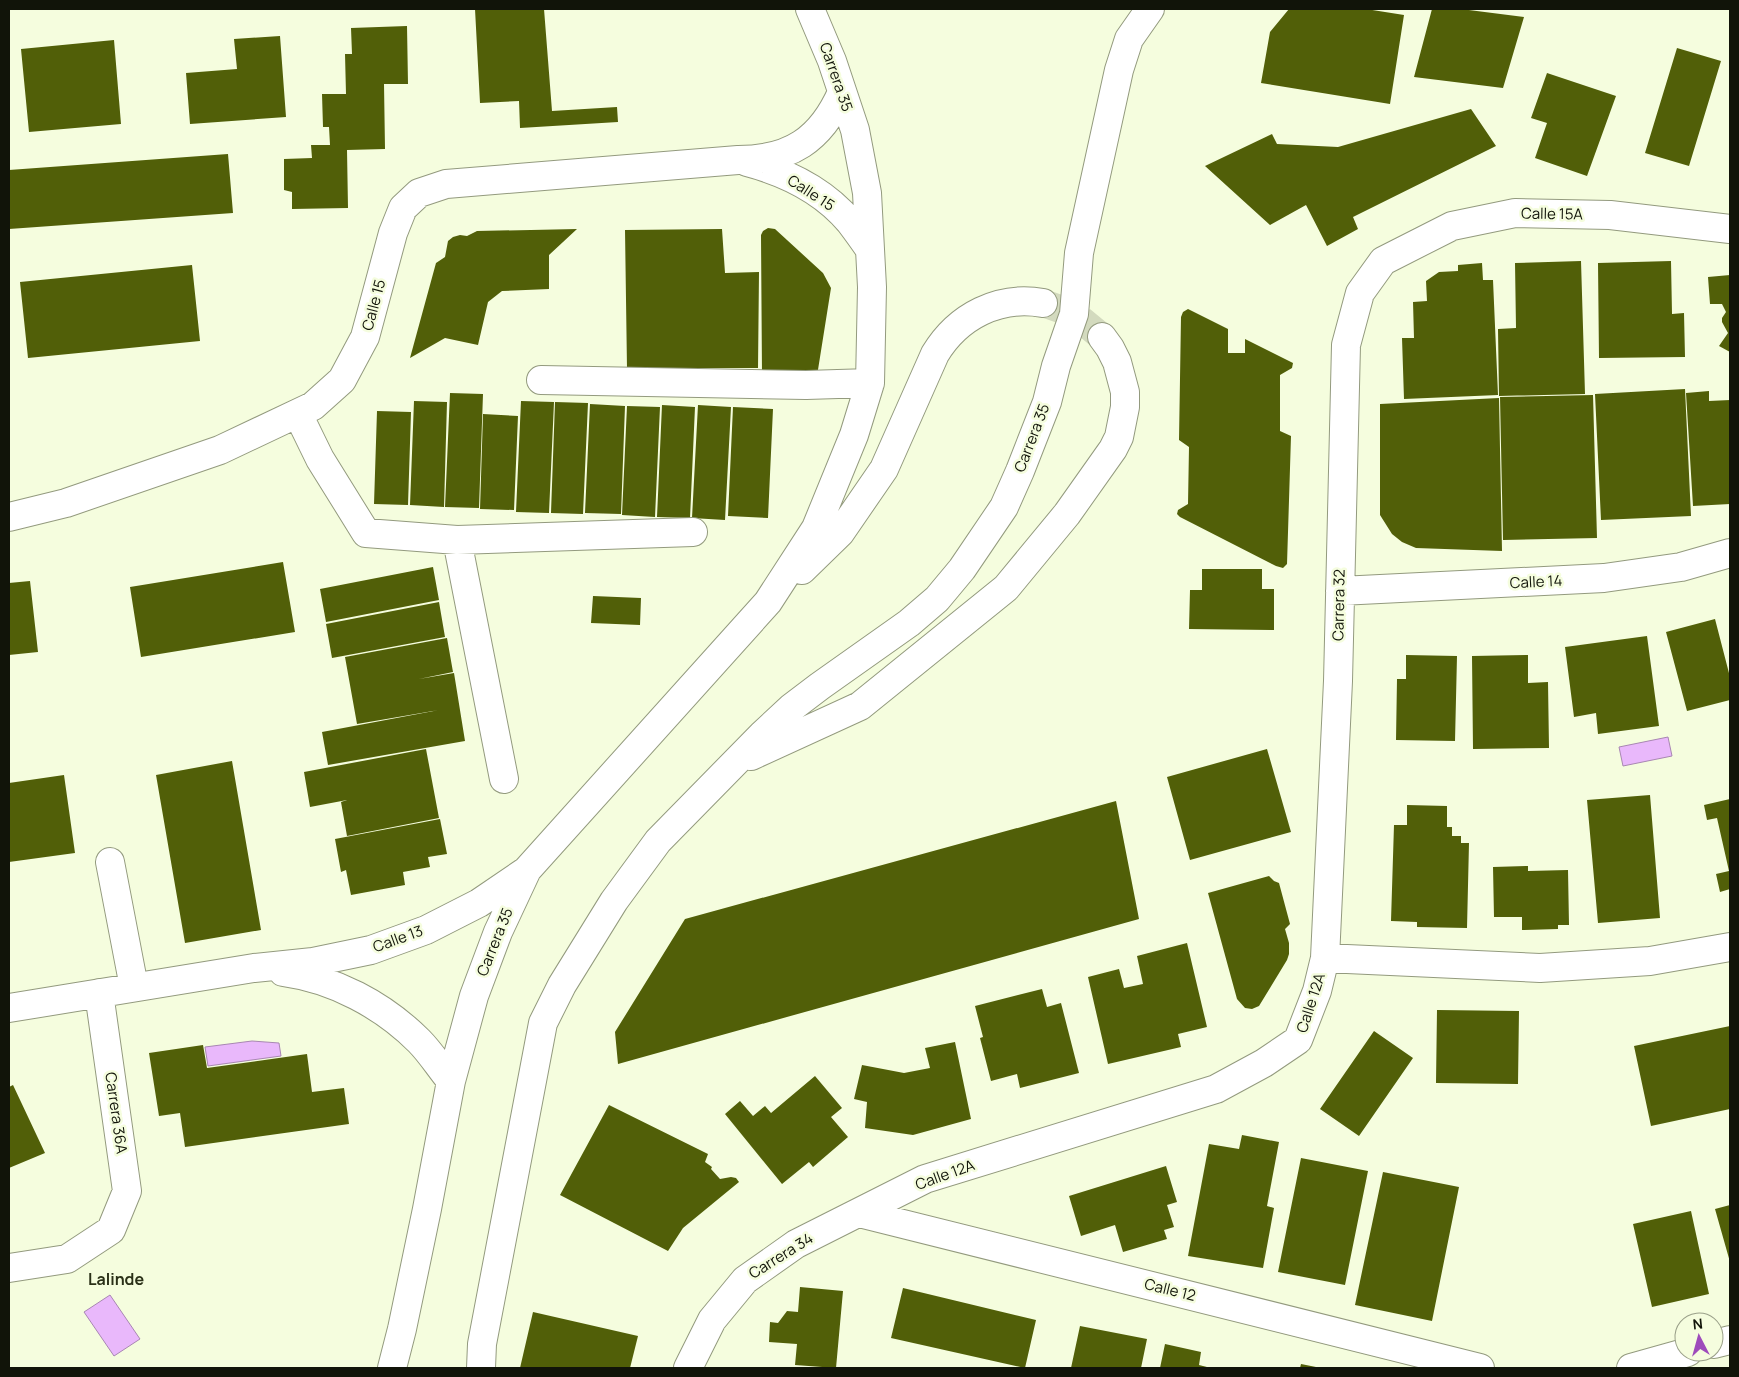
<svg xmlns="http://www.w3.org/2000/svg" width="1739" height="1377" font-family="Manrope,sans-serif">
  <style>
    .water { fill: #e9b8fb; stroke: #a887b2 }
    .building { fill: #515f08 }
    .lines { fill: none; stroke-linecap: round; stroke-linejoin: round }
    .minor-tunnel { stroke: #d3dabe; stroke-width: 28; stroke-dasharray: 28 14; stroke-linecap: butt }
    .minor-casing { stroke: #939a7e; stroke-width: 30 }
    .minor { stroke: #fff; stroke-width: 28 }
    .labels { text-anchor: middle; stroke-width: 5; stroke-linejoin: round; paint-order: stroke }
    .street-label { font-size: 15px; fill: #111409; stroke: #f5fdde }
    .neighbourhood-label { font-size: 16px; font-weight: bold; fill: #2a3017; stroke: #f5fdde }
  </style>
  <rect width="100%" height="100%" fill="#f5fdde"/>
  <path class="water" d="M1668,737L1672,756L1623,766L1619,747Z
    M252,1041L279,1043L281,1056L208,1066L205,1047Z
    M110,1295L140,1339L114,1356L84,1312Z"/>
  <path class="building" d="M475,9H544L552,111L617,107L618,122L520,128L519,101L480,103Z
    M1289,9H1366L1404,15L1390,104L1261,83L1270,32Z
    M1432,9H1461L1524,17L1503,88L1414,77Z
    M407,26L408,84H384L385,149L347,150L348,208L292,209V192L284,190V159L312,158L311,145H330L329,127H323L322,94H346L345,54H352L351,28Z
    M280,36L286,117L190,124L186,73L237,69L234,39Z
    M114,40L121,124L29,132L21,49Z
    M1677,48L1721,61L1689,166L1645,153Z
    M1547,73L1616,96L1587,176L1535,158L1547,123L1531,118Z
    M1471,109L1496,146L1353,217L1358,229L1327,246L1306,205L1270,225L1205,166L1272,134L1277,144L1338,147Z
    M228,154L233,213L9,229V170Z
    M768,228L775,229L823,273L831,288L817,376L762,374L761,235L763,231Z
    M577,229L549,255V289L502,291L488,302L478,345L445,338L410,358L436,263L445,257L448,241L453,237L460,235L467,236L477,231Z
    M722,229L725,273L759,272L758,368H627L625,230Z
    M1581,261L1585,394L1499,396L1498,329L1516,328L1515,263Z
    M1671,261L1672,314L1684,313L1685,357L1599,358L1598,263Z
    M1482,263L1483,280H1493L1498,395L1404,399L1402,338H1414L1413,302L1427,301L1426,281L1439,272L1458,271V265Z
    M192,265L200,341L28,358L20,282Z
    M1730,275V352L1719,346L1728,333L1722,322V318L1726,312L1722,304H1710L1708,277Z
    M1188,309L1228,329V353H1245V339L1293,363L1292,368L1280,375V431L1291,436L1287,564L1283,568L1276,566L1180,517L1177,514L1178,510L1188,504L1189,447L1179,440L1181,317L1183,312Z
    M1685,389L1691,516L1601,520L1595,394Z
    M1709,391V401L1730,400V504L1693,506L1686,393Z
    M450,393L483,394L479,508L445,507Z
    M1593,395L1597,538L1503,540L1500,397Z
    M1499,398L1502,551L1416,548L1402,542L1392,534L1380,515V404Z
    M414,401L447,402L444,507L410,505Z
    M521,401L554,402L549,513L516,512Z
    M555,402L588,403L583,514L551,513Z
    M590,404L625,406L621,514L585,513Z
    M662,405L695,407L690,518L657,517Z
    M698,405L731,407L725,520L692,518Z
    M627,406L660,407L655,517L622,515Z
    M733,407L773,409L768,518L728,516Z
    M377,411L411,412L408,505L374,504Z
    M483,414L518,416L514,510L480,509Z
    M283,562L295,632L141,657L130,587Z
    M433,567L439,600L326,622L320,589Z
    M1202,569H1262V589H1274V630L1189,629L1190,590H1202Z
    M30,581L38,652L9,655V583Z
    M593,596L641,598L640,625L591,623Z
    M439,602L445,637L332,658L326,624Z
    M1715,619L1730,677V700L1687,711L1666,632Z
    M1647,636L1659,726L1598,734L1596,713L1574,717L1565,647Z
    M447,638L453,672L419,679L454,673L465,741L328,765L322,732L439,710L357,724L345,657Z
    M1406,655L1457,656L1455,741L1396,740L1397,679H1406Z
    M1528,655V683L1548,682L1549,748L1473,749L1472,656Z
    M426,749L439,818L347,836L341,802L347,800L310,807L304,772Z
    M1267,749L1291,832L1190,860L1167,777Z
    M232,761L261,930L185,943L156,775Z
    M64,775L75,853L9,862V783Z
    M1650,795L1660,918L1598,923L1587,800Z
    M1730,799V889L1720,892L1716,874L1729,871L1717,818L1707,820L1704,805Z
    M1116,801L1139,919L618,1064L615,1032L685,919Z
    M1407,805L1447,806V827H1452V836H1461V843H1469L1467,928L1417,927V922L1391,921L1394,825H1407Z
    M440,819L447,854L428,857L430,867L403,872L405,885L351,895L346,870L341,872L335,839Z
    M1528,866V871L1568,870L1569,925H1558V929L1522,930V917H1494L1493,867Z
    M1269,876L1274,881L1279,883L1290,924L1285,929L1289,943V954L1287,960L1259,1006L1252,1009L1245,1008L1237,999L1208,893Z
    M1187,943L1207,1027L1178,1034L1181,1047L1108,1064L1088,977L1119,969L1124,988L1143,984L1137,956Z
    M1042,989L1047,1007L1061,1003L1079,1073L1020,1088L1017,1074L991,1081L980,1038L983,1037L975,1006Z
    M1437,1010L1519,1011L1518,1084L1436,1083Z
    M1730,1026V1109L1651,1126L1634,1046Z
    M1374,1031L1413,1058L1359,1136L1320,1109Z
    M955,1042L971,1119L913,1135L865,1128L867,1102L854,1099L862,1065L904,1073L930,1068L925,1048Z
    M203,1045L207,1068L307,1054L312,1092L344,1088L349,1124L185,1147L180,1113L159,1116L149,1053Z
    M815,1076L842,1108L831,1117L848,1137L813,1167L809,1162L782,1184L725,1114L740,1101L753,1116L765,1106L771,1113Z
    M13,1085L45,1153L9,1168V1087Z
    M609,1105L708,1154L705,1162L712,1167L711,1169L720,1179L731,1177L736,1178L739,1182L683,1228L668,1251L560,1195Z
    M1242,1135L1279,1142L1267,1206L1274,1208L1263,1268L1188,1256L1209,1144L1239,1149Z
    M1301,1158L1368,1171L1345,1285L1278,1272Z
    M1166,1166L1177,1202L1167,1205L1174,1227L1164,1230L1167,1239L1123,1252L1115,1225L1081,1236L1069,1196Z
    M1383,1172L1459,1187L1432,1321L1355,1305Z
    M1730,1205V1262L1715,1209Z
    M1691,1211L1709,1294L1652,1307L1633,1224Z
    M800,1287L843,1291L836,1368L795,1365L797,1344L769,1342L770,1322L778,1323L787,1311L798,1312Z
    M903,1288L1036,1320L1025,1368L891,1338Z
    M533,1312L638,1336L630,1368H520Z
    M1080,1326L1147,1339L1141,1368H1071Z
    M1165,1344L1201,1352L1199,1365L1211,1368H1160Z
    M1301,1364L1316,1367V1368H1300Z"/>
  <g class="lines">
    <path class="minor-tunnel" d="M1043,303L1074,314L1102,337"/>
    <defs>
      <path id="minor" d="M747,162C785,172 824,191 850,222C856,230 862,238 868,247
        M541,380L806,385L870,383
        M298,414L320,459L366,533L457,540L693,532
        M9,517L66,503L220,450L313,406L342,380L365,337L393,233L403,208L419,193L446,184L738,160C790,160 821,140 842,92
        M457,540L504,779
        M802,570L840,533L884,469L935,354C958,316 999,295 1043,303
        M1340,591L1604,578L1681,567L1730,553
        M751,756L860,706L1006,588L1067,514L1113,449L1119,437L1125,407V392L1117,362L1110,348L1102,337
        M110,862L134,987
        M1325,958L1540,968L1650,961L1730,947
        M283,972C334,979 383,1005 419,1041C431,1053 440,1068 451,1081
        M9,1008L254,968L313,962L371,950L426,930L479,903L526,871
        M859,1213L1480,1368
        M9,1268L67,1259L111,1230L127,1191L99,993
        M1714,1344L1730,1340
        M392,1368L402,1329L427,1209L451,1081L474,996L498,932L527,870L768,602L816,528L854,435L870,383L872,287L867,193L855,130L832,61L810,9
        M481,1368L482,1344L543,1023L562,985L614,901L658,841L762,735L791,708L820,686L909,623L937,599L962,569L1004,507L1020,471L1047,402L1056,366L1074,314L1079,253L1119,70L1129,39L1150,9
        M688,1368L712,1320L745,1280L796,1244L925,1179L1216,1089L1264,1063L1298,1040L1317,991L1325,958L1338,681L1346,345L1360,293L1383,261L1452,226L1515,213L1610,215L1730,229
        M1631,1368L1688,1352"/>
    </defs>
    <use href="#minor" class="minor-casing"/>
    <use href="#minor" class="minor"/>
  </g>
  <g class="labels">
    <g class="street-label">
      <text transform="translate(836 77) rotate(71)" y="5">Carrera 35</text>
      <text transform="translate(811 193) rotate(33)" y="5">Calle 15</text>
      <text transform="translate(1552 214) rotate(1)" y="5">Calle 15A</text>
      <text transform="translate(374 305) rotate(-75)" y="5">Calle 15</text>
      <text transform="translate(1032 438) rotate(-69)" y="5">Carrera 35</text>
      <text transform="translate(1536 582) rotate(-3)" y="5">Calle 14</text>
      <text transform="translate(1339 605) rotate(-89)" y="5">Carrera 32</text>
      <text transform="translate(398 939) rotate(-20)" y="5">Calle 13</text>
      <text transform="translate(495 942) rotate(-68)" y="5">Carrera 35</text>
      <text transform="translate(1311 1003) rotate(-72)" y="5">Calle 12A</text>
      <text transform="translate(116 1113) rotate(82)" y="5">Carrera 36A</text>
      <text transform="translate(945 1175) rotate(-20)" y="5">Calle 12A</text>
      <text transform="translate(781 1256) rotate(-32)" y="5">Carrera 34</text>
      <text transform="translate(1170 1290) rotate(14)" y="5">Calle 12</text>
    </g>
    <g class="neighbourhood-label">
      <text x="116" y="1285">Lalinde</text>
    </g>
  </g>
  <rect width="1739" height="1377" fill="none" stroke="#111409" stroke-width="20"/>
  <g transform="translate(1699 1337) rotate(354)"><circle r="24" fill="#f5fdde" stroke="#9aa089"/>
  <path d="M0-4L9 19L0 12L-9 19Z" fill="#9e4bbb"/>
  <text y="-8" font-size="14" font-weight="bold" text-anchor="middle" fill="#111409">N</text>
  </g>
</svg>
